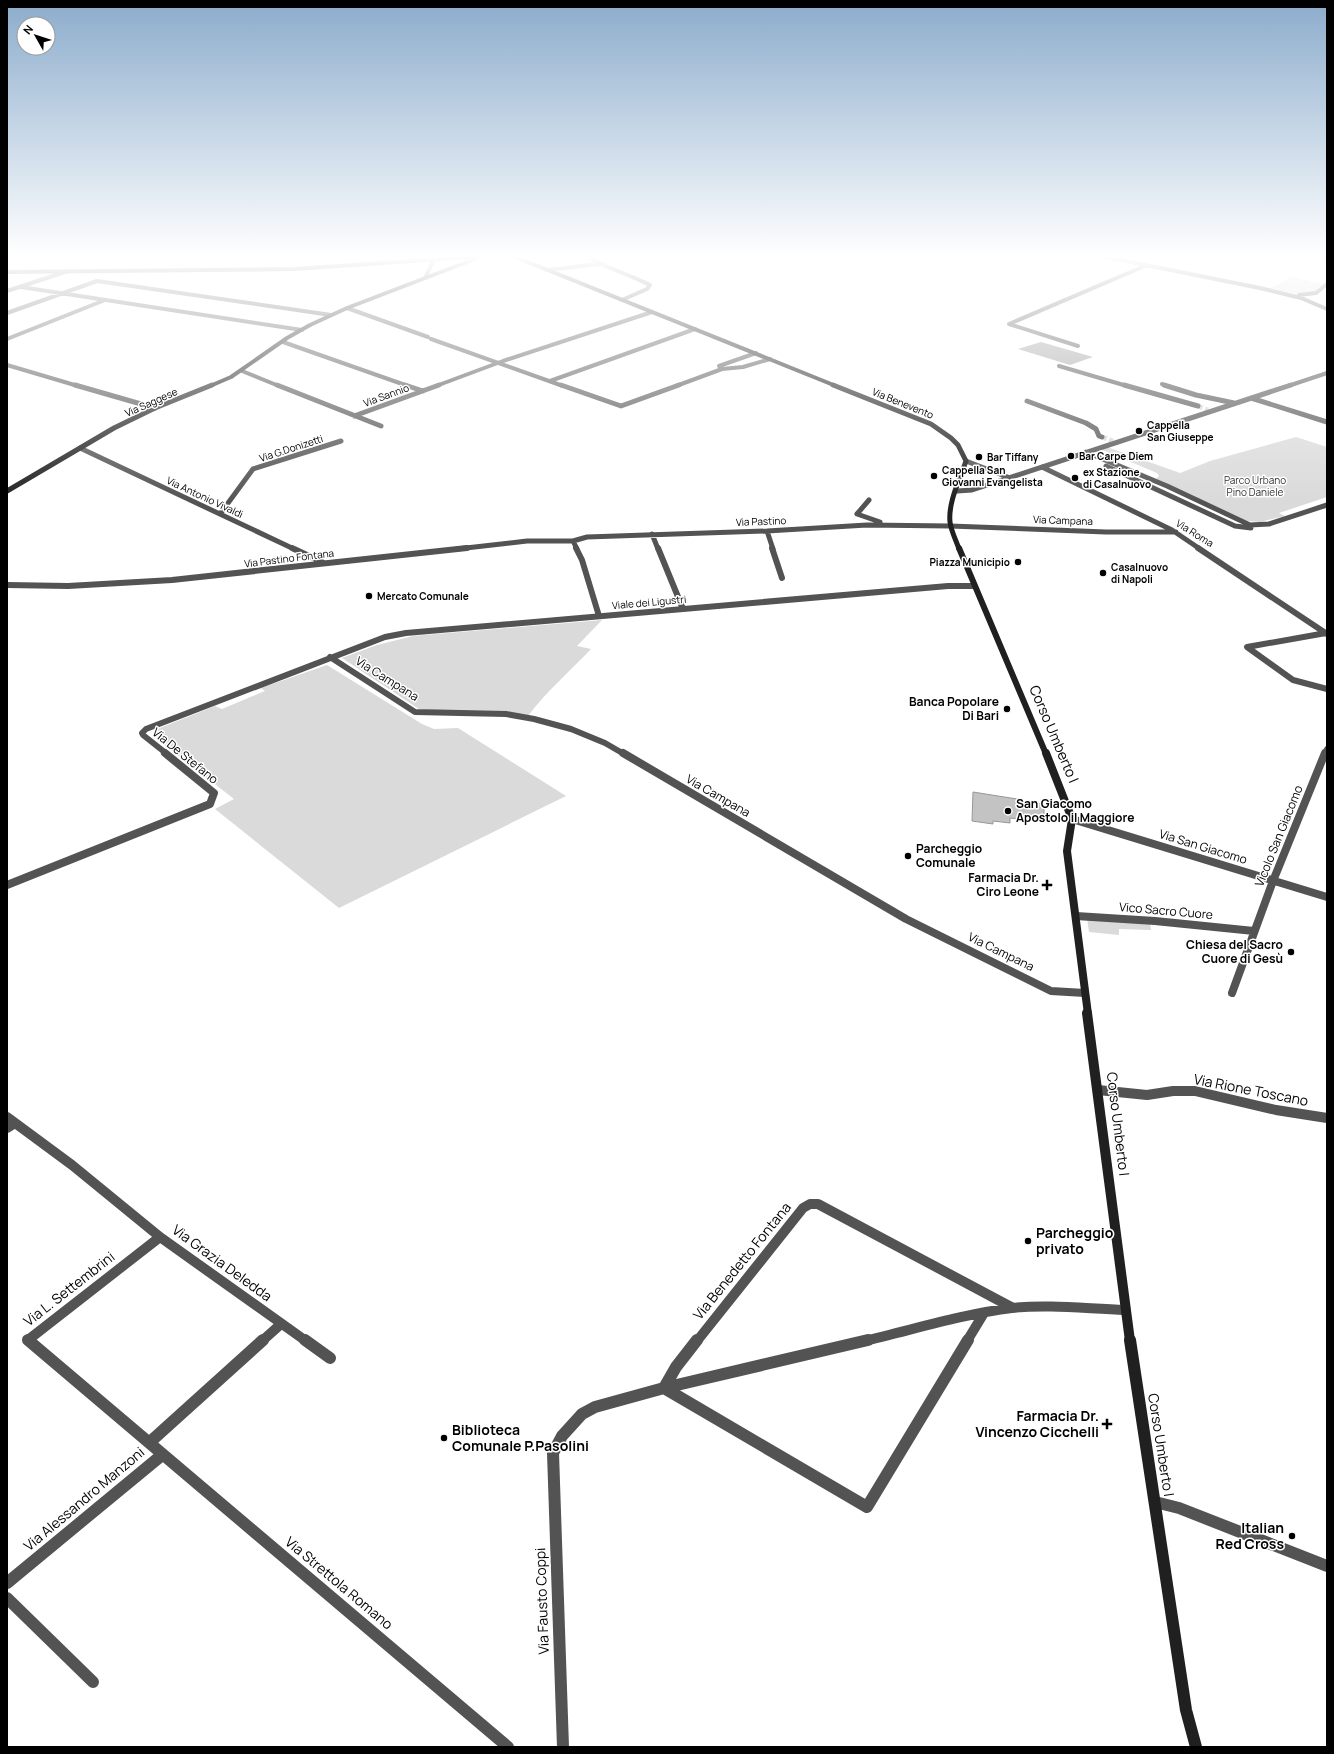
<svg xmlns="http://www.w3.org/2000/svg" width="1334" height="1754" font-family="Manrope,sans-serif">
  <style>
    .green { fill: #dadada }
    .water { fill: #a1a1a1 }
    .building { fill: #c3c3c3; stroke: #979797 }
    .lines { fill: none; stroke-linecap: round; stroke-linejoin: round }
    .street-tunnel { stroke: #d9d9d9; stroke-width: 5; stroke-dasharray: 5 2.5; stroke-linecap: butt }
    .street-far5 { stroke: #535353; stroke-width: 4 }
    .street-far4 { stroke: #535353; stroke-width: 5 }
    .street-far3 { stroke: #535353; stroke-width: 6 }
    .street-far2 { stroke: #535353; stroke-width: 8 }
    .street-far1 { stroke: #535353; stroke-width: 10 }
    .street { stroke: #535353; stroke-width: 12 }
    .secondary-far5 { stroke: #202020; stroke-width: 4 }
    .secondary-far4 { stroke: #202020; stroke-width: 5 }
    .secondary-far3 { stroke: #202020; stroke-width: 6 }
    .secondary-far2 { stroke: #202020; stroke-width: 8 }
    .secondary-far1 { stroke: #202020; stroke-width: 10 }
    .secondary { stroke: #202020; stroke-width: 12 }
    .poi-dot { fill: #000; stroke: #fff; stroke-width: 1.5 }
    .labels { text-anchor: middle; stroke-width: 3; stroke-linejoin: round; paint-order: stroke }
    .far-street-label { font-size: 10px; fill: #000; stroke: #fff }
    .far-poi-label { font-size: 10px; font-weight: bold; fill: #000; stroke: #fff; text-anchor: start }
    .far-park-label { font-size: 10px; fill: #313131; stroke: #fff }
    .street-label { font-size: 12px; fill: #000; stroke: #fff }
    .poi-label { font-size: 12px; font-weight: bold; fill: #000; stroke: #fff; text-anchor: end }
    .near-street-label { font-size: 14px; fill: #000; stroke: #fff }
    .near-poi-label { font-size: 14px; font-weight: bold; fill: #000; stroke: #fff; text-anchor: start }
  </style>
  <rect width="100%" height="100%" fill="#fff"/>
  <path class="green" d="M1292,277L1323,284L1313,293L1299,294L1269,289Z
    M1296,437L1327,447V497L1279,513L1285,516L1260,522L1247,521L1156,479L1159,476L1157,473L1100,449L1107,447L1180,473L1210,461Z
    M602,620L577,646L591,649C570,671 547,691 528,716L419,709L342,658L377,645L413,636Z
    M327,665L422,724L434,729L458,728L566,796L339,908L215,809L234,799L157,739L155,730L215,706L222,709L265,691L261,688Z
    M1087,918L1150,922L1151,930L1119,929V935L1089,932Z"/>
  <path class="water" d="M1041,342L1093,357L1070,365L1018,349Z"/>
  <path class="building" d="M973,792L1017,799L1018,801L1044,804V822L1010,818V823L993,821V824L972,821Z"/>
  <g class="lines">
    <path class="street-tunnel" d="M1198,406L1208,410
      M1102,437L1113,441"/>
    <path class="street-far5" d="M586,256C606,268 629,274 650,285L647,289L622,300
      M1101,256L1260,288L1301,298L1327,309
      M1324,256L1327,259
      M547,270L599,264
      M425,278L434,260
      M21,287L302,330
      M7,291L68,271
      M1299,295L1316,293L1327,284
      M347,308L428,337
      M7,313L97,281L331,315
      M7,339L105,300
      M431,339L563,386
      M283,342L408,386
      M1078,346L1009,324L1147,265
      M7,365L78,386
      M719,366L756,353
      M1059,366L1127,386
      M242,371L279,386
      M550,381L695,329
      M1162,384L1167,386
      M436,386L503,361L652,312
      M676,386L722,369L743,367L770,359
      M1288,386L1327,373"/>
    <path class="street-far4" d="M75,385L155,408
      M277,385L381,426
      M405,385L423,391
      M561,385L621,406L679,385
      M1124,385L1198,406
      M1164,385L1196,395L1234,403
      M1251,398L1327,422
      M1027,401L1086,423L1096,429L1099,436L1102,437
      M354,416L439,385
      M80,448L294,549
      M1086,452L1167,486L1250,525L1269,524L1327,505
      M966,461L1010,478
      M1106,466L1235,526L1251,528
      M1042,467L1172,530L1200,549
      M957,491L972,490L1291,385
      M869,500L857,514L880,522
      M220,514L253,469L341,441
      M767,531L773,549
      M652,534L658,549
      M573,541L577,549
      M457,549L527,541H573L587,537L767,531L867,525L950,526L1106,532H1176"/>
    <path class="street-far3" d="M292,548L322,562
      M576,548L582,560L599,616
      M658,548L683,609
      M772,548L782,578
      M1198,548L1327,634
      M7,585L68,586L172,580L467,548
      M1326,633L1247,647L1293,680L1327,689
      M330,657L415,712L506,714L534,719L571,729L605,743L624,754
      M167,754L143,735L142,733L146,729L385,637L406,633L948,586H974
      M1325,754L1327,749"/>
    <path class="street-far2" d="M623,753L906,919L1051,991L1085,993
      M1072,819L1327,897
      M7,885L210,804L214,793L165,753
      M1076,916L1155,921L1254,931
      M1232,993L1273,881L1325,753"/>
    <path class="street-far1" d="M1098,1090L1147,1095L1173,1091H1195L1276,1110L1327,1118
      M7,1117L72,1165L160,1237L306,1341
      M7,1128L15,1123
      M29,1341L28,1340L160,1237
      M262,1341L281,1324
      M697,1341L803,1208L810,1204H818L1013,1308
      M864,1341C912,1330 963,1314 1012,1308C1049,1304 1088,1309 1125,1310
      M967,1341L984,1313"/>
    <path class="street" d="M28,1340L508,1747
      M305,1340L330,1358
      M664,1388L676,1367L697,1340
      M664,1388L867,1507L968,1340
      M150,1442L263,1340
      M1155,1502L1179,1508L1327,1566
      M7,1583L162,1455
      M7,1598L93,1682
      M563,1747L553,1453L562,1436L582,1414L595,1407L664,1388L868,1340"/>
    <path class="secondary-far5" d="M513,256L836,386
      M7,272L294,269L470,257
      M210,386L231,377L287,338L310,325L347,308L480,257"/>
    <path class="secondary-far4" d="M833,385L931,424L951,438L958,445L966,461C960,479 948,502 950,522C951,531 956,540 959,549
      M7,491L114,428L155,408L212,385"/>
    <path class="secondary-far3" d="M959,548L1046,754"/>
    <path class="secondary-far2" d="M1046,753L1072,819L1067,851L1088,1014"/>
    <path class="secondary-far1" d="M1087,1013L1130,1341"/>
    <path class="secondary" d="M1130,1340L1186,1710L1196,1747"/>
  </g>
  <linearGradient id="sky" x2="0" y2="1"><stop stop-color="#8baccc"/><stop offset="0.51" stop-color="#fff"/><stop offset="1" stop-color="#fff" stop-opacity="0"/></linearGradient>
  <rect width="1334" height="502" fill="url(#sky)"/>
  <g class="poi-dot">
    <circle cx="1139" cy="431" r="4"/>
    <circle cx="1071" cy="456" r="4"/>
    <circle cx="979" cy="457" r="4"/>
    <circle cx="934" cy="476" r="4"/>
    <circle cx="1075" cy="478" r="4"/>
    <circle cx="1018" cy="562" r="4"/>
    <circle cx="1103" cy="573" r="4"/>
    <circle cx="369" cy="596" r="4"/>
    <circle cx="1007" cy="709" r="4"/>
    <circle cx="1008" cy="811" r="4"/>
    <circle cx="908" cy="856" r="4"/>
    <path d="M1045 879h4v4h4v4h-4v4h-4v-4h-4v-4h4z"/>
    <circle cx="1291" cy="952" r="4"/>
    <circle cx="1028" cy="1241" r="4"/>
    <path d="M1105 1418h4v4h4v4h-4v4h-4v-4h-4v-4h4z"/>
    <circle cx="444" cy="1438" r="4"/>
    <circle cx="1292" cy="1536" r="4"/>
  </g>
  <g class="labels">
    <g class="far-street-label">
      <text transform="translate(386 395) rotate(-20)" y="4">Via Sannio</text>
      <text transform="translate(151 402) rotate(-24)" y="4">Via Saggese</text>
      <text transform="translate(903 403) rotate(22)" y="4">Via Benevento</text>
      <text transform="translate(291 448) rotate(-18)" y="4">Via G.Donizetti</text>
      <text transform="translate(205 497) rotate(25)" y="4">Via Antonio Vivaldi</text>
      <text transform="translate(1063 520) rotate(2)" y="4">Via Campana</text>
      <text transform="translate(761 521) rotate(-2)" y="4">Via Pastino</text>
      <text transform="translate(1195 533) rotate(32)" y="4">Via Roma</text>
      <text transform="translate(289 558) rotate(-7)" y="4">Via Pastino Fontana</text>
      <text transform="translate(649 602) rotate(-5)" y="4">Viale dei Ligustri</text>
    </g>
    <g class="far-poi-label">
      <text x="1147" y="429">Cappella<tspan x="1147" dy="12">San Giuseppe</tspan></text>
      <text x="1079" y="460">Bar Carpe Diem</text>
      <text x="987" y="461">Bar Tiffany</text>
      <text x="942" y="474">Cappella San<tspan x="942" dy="12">Giovanni Evangelista</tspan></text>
      <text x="1083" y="476">ex Stazione<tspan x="1083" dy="12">di Casalnuovo</tspan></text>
      <text x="1010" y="566" text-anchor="end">Piazza Municipio</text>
      <text x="1111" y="571">Casalnuovo<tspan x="1111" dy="12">di Napoli</tspan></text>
      <text x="377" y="600">Mercato Comunale</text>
    </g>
    <g class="far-park-label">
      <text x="1255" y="484">Parco Urbano<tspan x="1255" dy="12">Pino Daniele</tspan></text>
    </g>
    <g class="street-label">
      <text transform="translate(387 679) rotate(32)" y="4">Via Campana</text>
      <text transform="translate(185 756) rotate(39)" y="4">Via De Stefano</text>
      <text transform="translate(718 796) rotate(30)" y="4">Via Campana</text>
      <text transform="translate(1279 836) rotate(-68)" y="4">Vicolo San Giacomo</text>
      <text transform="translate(1203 847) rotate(17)" y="4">Via San Giacomo</text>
      <text transform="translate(1166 911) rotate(5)" y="4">Vico Sacro Cuore</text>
      <text transform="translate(1001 952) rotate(26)" y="4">Via Campana</text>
    </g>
    <g class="poi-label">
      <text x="999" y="706">Banca Popolare<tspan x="999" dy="14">Di Bari</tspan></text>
      <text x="1016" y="808" text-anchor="start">San Giacomo<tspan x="1016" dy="14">Apostolo il Maggiore</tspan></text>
      <text x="916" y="853" text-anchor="start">Parcheggio<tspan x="916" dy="14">Comunale</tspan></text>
      <text x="1039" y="882">Farmacia Dr.<tspan x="1039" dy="14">Ciro Leone</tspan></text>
      <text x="1283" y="949">Chiesa del Sacro<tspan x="1283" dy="14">Cuore di Gesù</tspan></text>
    </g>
    <g class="near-street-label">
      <text transform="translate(1054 734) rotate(67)" y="5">Corso Umberto I</text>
      <text transform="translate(1251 1090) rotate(11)" y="5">Via Rione Toscano</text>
      <text transform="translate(1118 1124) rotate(83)" y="5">Corso Umberto I</text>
      <text transform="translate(742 1261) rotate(-51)" y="5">Via Benedetto Fontana</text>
      <text transform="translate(222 1263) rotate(36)" y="5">Via Grazia Deledda</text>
      <text transform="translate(69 1289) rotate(-38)" y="5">Via L. Settembrini</text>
      <text transform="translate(1161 1445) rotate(81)" y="5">Corso Umberto I</text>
      <text transform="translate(84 1499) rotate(-40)" y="5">Via Alessandro Manzoni</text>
      <text transform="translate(339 1583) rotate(40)" y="5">Via Strettola Romano</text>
      <text transform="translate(542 1601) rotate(-92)" y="5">Via Fausto Coppi</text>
    </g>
    <g class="near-poi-label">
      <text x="1036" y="1238">Parcheggio<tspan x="1036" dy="16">privato</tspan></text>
      <text x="1099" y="1421" text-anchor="end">Farmacia Dr.<tspan x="1099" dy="16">Vincenzo Cicchelli</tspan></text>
      <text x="452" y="1435">Biblioteca<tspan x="452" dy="16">Comunale P.Pasolini</tspan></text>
      <text x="1284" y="1533" text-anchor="end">Italian<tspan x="1284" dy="16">Red Cross</tspan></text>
    </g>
  </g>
  <rect width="1334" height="1754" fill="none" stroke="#000000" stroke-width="16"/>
  <g transform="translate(36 36) rotate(309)"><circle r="19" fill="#ffffff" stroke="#999999"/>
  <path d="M0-3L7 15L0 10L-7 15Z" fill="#000000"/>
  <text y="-6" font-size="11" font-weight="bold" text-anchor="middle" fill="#000000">N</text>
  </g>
</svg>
